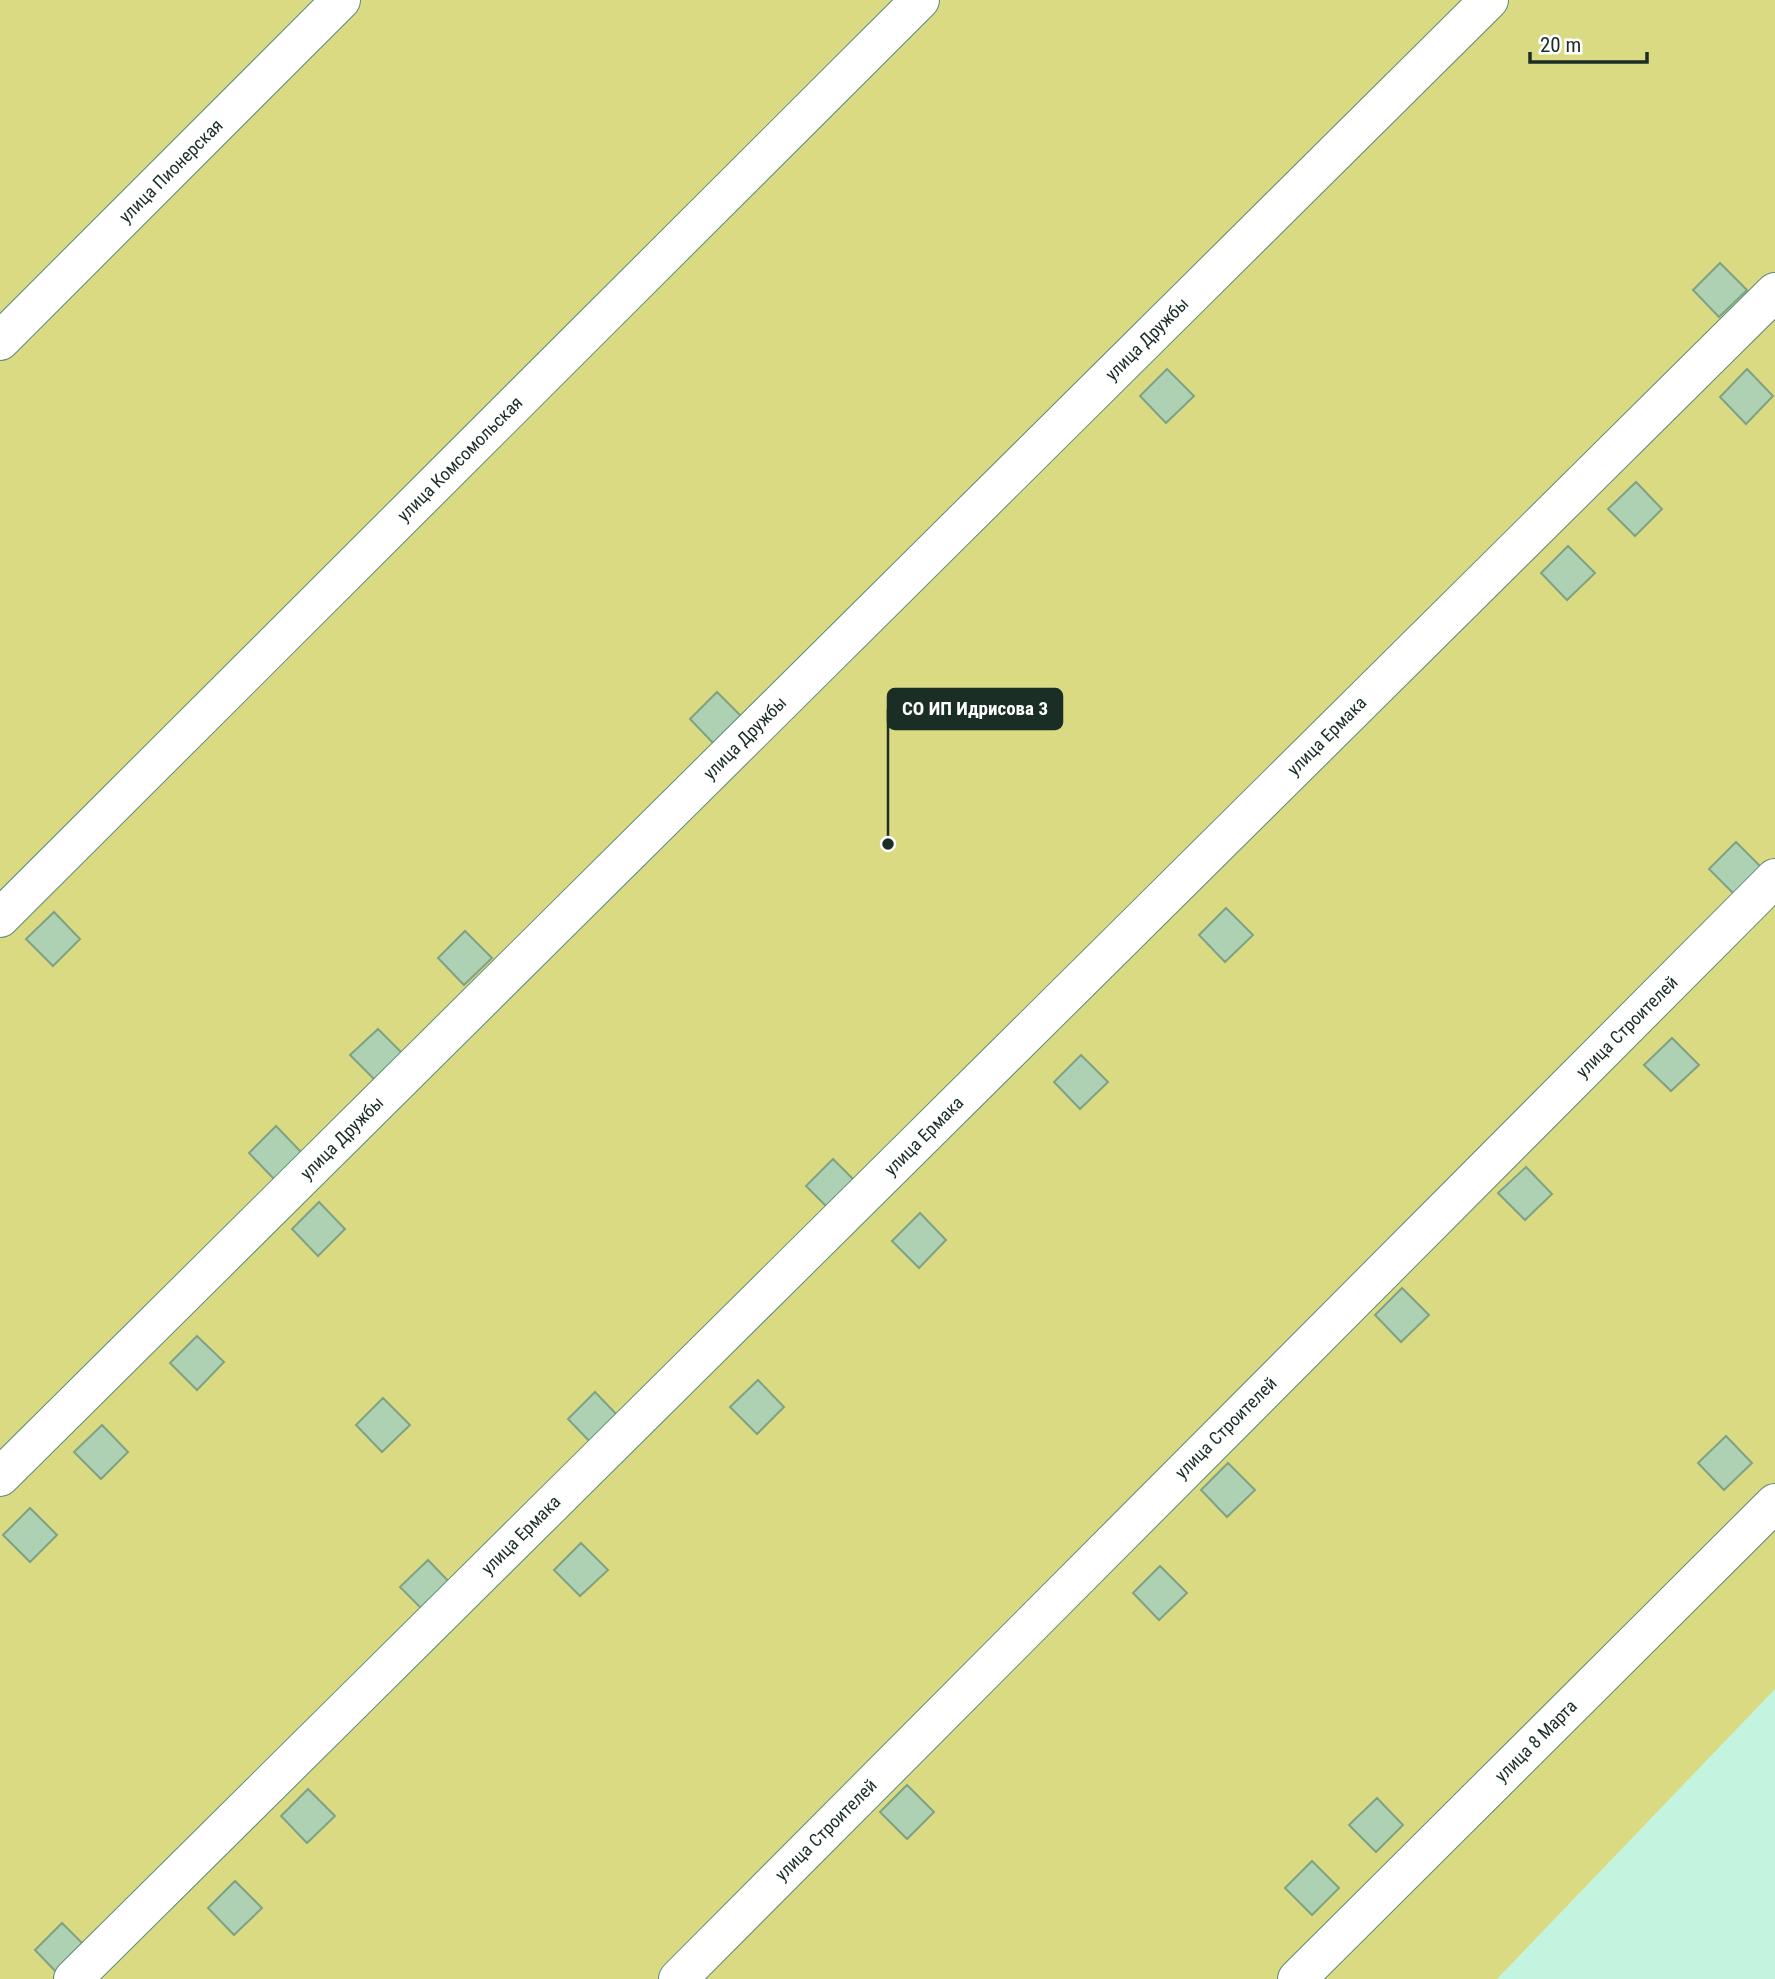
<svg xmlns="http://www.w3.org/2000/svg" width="1775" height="1979" font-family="'Roboto Condensed',sans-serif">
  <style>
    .green { fill: #dada82 }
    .building { fill: #add1b2; stroke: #80a284; stroke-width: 2 }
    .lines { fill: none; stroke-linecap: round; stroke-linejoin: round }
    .minor-casing { stroke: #5c8b79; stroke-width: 40 }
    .minor { stroke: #fff; stroke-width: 38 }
    .labels { text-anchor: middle; stroke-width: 6; stroke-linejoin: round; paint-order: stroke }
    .street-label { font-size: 18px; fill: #1a2e26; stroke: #fff }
    .leader { fill: none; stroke: #1a2e26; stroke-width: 2.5 }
    .callout-dot { fill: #1a2e26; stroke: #fff; stroke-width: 2.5 }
    .callout { fill: #1a2e26; stroke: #1a2e26; stroke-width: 2.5 }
    .callout-label { font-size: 19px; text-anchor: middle; font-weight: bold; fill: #fff }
  </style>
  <rect width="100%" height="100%" fill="#c2f4e0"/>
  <path class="green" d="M0,0H1775V1689L1497,1979H0Z"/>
  <path class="building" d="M1720,263L1747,290L1719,317L1693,290Z
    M1167,369L1194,396L1166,423L1140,396Z
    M1747,369L1773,396L1746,424L1720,397Z
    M1636,482L1662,509L1635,536L1608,509Z
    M1568,546L1595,573L1567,600L1541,573Z
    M717,692L744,719L716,746L690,719Z
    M1736,842L1763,869L1736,896L1709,869Z
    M1226,908L1253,935L1225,962L1199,935Z
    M54,912L80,939L53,966L26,939Z
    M465,931L492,958L464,985L438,958Z
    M378,1029L404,1055L377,1082L350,1055Z
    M1672,1038L1699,1065L1671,1091L1644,1065Z
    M1081,1055L1108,1082L1080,1109L1054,1082Z
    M276,1126L302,1153L275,1180L249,1153Z
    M833,1159L860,1186L833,1213L806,1186Z
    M1526,1167L1552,1194L1525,1220L1498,1193Z
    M319,1202L345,1229L318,1256L292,1229Z
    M920,1213L946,1240L919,1268L892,1241Z
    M1402,1288L1429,1315L1401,1342L1375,1315Z
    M197,1336L224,1362L197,1390L170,1363Z
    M758,1380L784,1407L757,1434L730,1407Z
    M595,1392L621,1419L594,1446L568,1419Z
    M383,1398L410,1425L382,1452L356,1425Z
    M102,1425L128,1452L101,1479L74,1452Z
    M1726,1436L1752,1463L1724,1490L1698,1463Z
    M1228,1463L1255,1490L1227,1517L1201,1490Z
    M30,1508L57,1535L30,1562L3,1535Z
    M581,1543L608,1570L580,1596L554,1570Z
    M428,1560L454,1587L427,1614L400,1587Z
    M1160,1566L1187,1593L1159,1620L1133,1593Z
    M907,1785L934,1812L907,1839L880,1812Z
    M308,1789L335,1816L307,1843L281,1816Z
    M1377,1798L1403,1825L1376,1852L1349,1825Z
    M1312,1861L1339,1888L1312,1915L1285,1888Z
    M235,1881L262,1908L234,1935L208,1908Z
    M62,1923L88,1949L61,1977L35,1950Z"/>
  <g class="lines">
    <defs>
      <path id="minor" d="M0,341L341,0
        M0,918L920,0
        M0,1477L1489,0
        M73,1979L1775,292
        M678,1979L1775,878
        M1297,1979L1775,1503"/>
    </defs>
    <use href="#minor" class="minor-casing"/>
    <use href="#minor" class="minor"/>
  </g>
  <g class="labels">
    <g class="street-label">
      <text transform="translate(171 171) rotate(-45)" y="6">улица Пионерская</text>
      <text transform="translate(1147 339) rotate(-45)" y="6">улица Дружбы</text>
      <text transform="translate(460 459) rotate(-45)" y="6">улица Комсомольская</text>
      <text transform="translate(1327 736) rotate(-45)" y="6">улица Ермака</text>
      <text transform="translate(745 738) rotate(-45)" y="6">улица Дружбы</text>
      <text transform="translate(1627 1027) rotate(-45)" y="6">улица Строителей</text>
      <text transform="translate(924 1136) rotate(-45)" y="6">улица Ермака</text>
      <text transform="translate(342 1138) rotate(-45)" y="6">улица Дружбы</text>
      <text transform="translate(1226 1428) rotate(-45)" y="6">улица Строителей</text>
      <text transform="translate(521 1535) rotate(-45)" y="6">улица Ермака</text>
      <text transform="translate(1536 1741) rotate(-45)" y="6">улица 8 Марта</text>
      <text transform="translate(826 1830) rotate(-45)" y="6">улица Строителей</text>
    </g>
  </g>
  <path class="leader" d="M888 844L888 709"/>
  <circle class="callout-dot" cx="888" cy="844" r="7"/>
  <rect class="callout" x="888" y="689" width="174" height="40" rx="7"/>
  <g class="callout-label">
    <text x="975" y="715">СО ИП Идрисова 3</text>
  </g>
  <path d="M1530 52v10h117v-10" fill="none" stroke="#1a2e26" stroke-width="3.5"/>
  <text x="1540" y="52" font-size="21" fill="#1a2e26" stroke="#ffffff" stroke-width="5" paint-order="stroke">20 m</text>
</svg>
